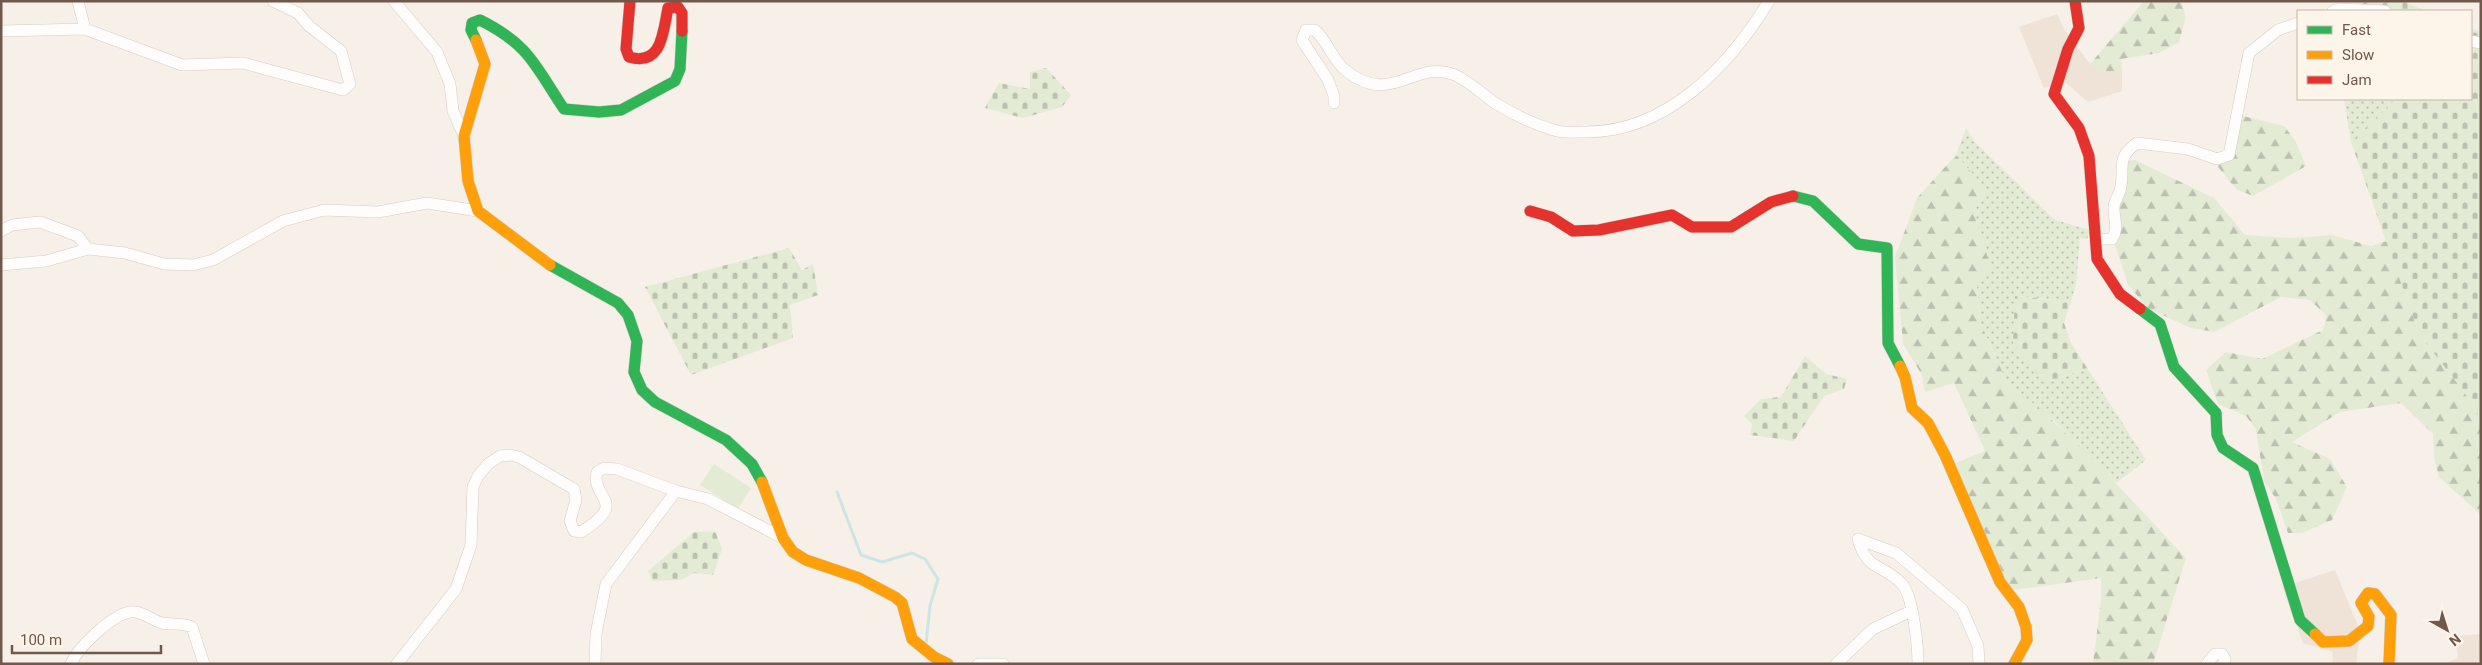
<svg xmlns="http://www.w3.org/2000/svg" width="2482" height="665" font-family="Roboto,sans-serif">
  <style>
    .residential { fill: #efe2d7 }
    .grass { fill: url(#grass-dots) }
    .forest { fill: url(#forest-firs) }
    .cemetery { fill: url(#cemetery-stones) }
    .park { fill: #e3ebd5 }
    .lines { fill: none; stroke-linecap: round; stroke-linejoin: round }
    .stream { stroke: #cce5e5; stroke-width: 3 }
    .street-casing { stroke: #d5cdc8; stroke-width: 12 }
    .fast-casing { stroke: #d4ccc6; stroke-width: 12 }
    .slow-casing { stroke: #d4ccc6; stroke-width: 12 }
    .jam-casing { stroke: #d4ccc6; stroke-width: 12 }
    .street { stroke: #fefdfc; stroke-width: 11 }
    .fast { stroke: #30b455; stroke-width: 11 }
    .slow { stroke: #ff9f0a; stroke-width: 11 }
    .jam { stroke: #e5322d; stroke-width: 11 }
  </style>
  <defs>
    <pattern id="grass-dots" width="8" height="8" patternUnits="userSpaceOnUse" patternTransform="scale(1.25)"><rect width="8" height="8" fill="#e3ebd5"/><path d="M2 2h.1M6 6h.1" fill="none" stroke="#bcc1af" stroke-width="1.8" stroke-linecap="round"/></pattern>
    <pattern id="forest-firs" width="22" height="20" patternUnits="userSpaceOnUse" patternTransform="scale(1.25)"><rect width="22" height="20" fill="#e3ebd5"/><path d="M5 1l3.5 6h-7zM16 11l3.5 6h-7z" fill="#bcc1af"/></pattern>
    <pattern id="cemetery-stones" width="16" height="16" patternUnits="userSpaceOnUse" patternTransform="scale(1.25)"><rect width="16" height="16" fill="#e3ebd5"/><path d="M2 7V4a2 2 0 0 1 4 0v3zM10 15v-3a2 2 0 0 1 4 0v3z" fill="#bcc1af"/></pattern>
  </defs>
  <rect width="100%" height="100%" fill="#f6f0e9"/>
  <path class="residential" d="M2057,14L2065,31L2090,64L2101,72L2122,71V91L2088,102L2066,83L2044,88L2019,27Z
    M2335,570L2360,631L2356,664H2332L2333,652L2303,643L2283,587Z
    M2481,634V664H2443L2458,658L2455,636Z"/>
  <path class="grass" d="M2344,99H2396L2351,142Z
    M1966,128L1975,142L2055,220L2090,230L2087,239L2080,238L2076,285L2071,301L2015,296L2044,383L2087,368L2146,460L2116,483L2054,421L2008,385L1980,322L1977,286L1984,243L1973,213L1986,189L1956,155Z"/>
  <path class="forest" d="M2144,1H2181L2186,17L2179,42L2159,53L2121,59L2122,71L2101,72L2090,64Z
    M2243,116L2284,126L2295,140L2306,166L2253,196L2236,189L2214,162L2233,158Z
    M1956,155L1986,189L1973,213L1984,243L1990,268L1977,287L1980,322L2008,385L2038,407L2092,458L2186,558L2153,664H2093L2101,599V578L2014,590L2003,581L1953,464L1985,451L1954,383L1925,392L1922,375L1903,344L1895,257L1917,198Z
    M2135,160L2214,198L2245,235L2293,238L2332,235L2371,246L2387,241L2419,334L2465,393L2481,421V515L2439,477L2434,457L2433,434L2401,403L2340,412L2292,442L2330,459L2347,487L2332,520L2302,533H2288L2276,499L2264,481L2256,429L2246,416L2218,404L2206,370L2226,352L2262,359L2323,330L2327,316L2310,300L2281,297L2214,332L2191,328L2147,308L2128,284L2114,242L2115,209L2126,161Z"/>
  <path class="cemetery" d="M2355,1H2402L2427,11H2362Z
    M2471,28L2481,32V421L2465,393L2419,334L2351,142L2396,99H2471Z
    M1046,68L1071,95L1062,107L1023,118L985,108L999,83L1030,89V72Z
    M789,248L802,270L813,264L818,295L790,305L793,338L691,375L645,287Z
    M2015,296L2071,301L2064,323L2071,343L2087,368L2044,383L2013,343Z
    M1805,356L1826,374L1847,379L1844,389L1824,396L1794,441L1750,435L1752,424L1744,416L1761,399L1781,397Z
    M715,531L722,549L713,575L694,573L681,580L653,581L648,571L694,532Z"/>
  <path class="park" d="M714,464L751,488L738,509L700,485Z"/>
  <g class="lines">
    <path class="stream" d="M837,492L861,555L882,562L912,553L925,559L938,579L930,606L926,643"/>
    <defs>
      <path id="street" d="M78,1L85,29L182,65L243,63L343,90L350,84L341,51L309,26L298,13L273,1
        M394,1L437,52L450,84L453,111L464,136
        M2333,11L2339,9L2385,11
        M1,31L85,29
        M2471,41L2481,43
        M1334,103V96L1328,80L1302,40L1306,30H1315C1327,41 1332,58 1344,69C1391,109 1414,58 1455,75C1469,81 1482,94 1495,103C1514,115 1536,125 1557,131C1565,133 1575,132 1584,132C1667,133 1729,66 1769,1
        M1,231L12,225L40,222L78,236L88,249
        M2095,239H2112C2119,228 2114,221 2114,209C2113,203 2118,197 2120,191C2126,169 2114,159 2137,143L2188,149L2217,159L2229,155L2249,53L2278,30L2298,23
        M1,265L46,261L88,249L125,253L164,264L193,265L213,260L283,221L324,210L378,212L427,203L478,211
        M1858,539L1896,553L1962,609L1978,646L1979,664
        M1858,539C1867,572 1884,564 1902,584C1913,595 1918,647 1918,664
        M71,664C78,647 112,615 130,612C142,610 151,620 162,623C173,625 182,623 192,627L204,664
        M397,664L456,589L471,545L473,487L478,476L488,464L500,456L510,455L519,457L574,489L576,500L570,521L574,531L581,532C631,501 590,499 597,472L604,468L617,469L676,491L708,499L783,538
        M595,664L596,634L606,584L676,491
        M978,664H1003
        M1836,664L1873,629L1911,611
        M2207,664L2215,654H2222L2225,659L2223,664"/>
      <path id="fast" d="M476,40L471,30L472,23L480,20C530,45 535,66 564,109L599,112L621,110L675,81L680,69L682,31
        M1793,196L1813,201L1858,244L1887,248L1888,343L1900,366
        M550,265L618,303L628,315L637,341L634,372L642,390L655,402L726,440L752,464L762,482
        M2140,309L2160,324L2174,367L2216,413L2217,435L2223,448L2253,468L2300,620L2315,634"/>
      <path id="slow" d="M476,40L485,64L464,136L468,181L478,211L550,265
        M1900,366L1905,377L1912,408L1928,423L1945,455L2000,582L2019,607L2026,627L2027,640L2014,664
        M762,482L783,538L793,552L806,560L859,578L895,597L902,603L912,639L934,657L948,664
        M2315,634L2323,642L2349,641L2368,626L2369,617L2361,603L2368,593L2375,594L2391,615L2389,664"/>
      <path id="jam" d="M630,1L626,49L629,57C662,67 663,32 668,8L678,7L682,13V31
        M2075,1L2079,28L2068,49L2054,94L2079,128L2089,156L2097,259L2120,294L2140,309
        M1530,211L1551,217L1573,231L1599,230L1672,215L1692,227H1731L1771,202L1793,196"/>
    </defs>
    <use href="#street" class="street-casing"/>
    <use href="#fast" class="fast-casing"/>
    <use href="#slow" class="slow-casing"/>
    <use href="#jam" class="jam-casing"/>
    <use href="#street" class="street"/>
    <use href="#fast" class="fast"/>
    <use href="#slow" class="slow"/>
    <use href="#jam" class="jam"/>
  </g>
  <rect width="2482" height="665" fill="none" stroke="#72574b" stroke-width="5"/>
  <rect x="2297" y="10" width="175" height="90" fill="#fef5ea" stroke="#c6b6aa"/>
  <rect x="2307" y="26" width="25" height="8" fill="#30b455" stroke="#c6b6aa"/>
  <text x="2342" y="35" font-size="15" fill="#72574b">Fast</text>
  <rect x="2307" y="51" width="25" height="8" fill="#ff9f0a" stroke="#c6b6aa"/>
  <text x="2342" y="60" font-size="15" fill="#72574b">Slow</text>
  <rect x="2307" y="76" width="25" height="8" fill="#e5322d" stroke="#c6b6aa"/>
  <text x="2342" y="85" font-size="15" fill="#72574b">Jam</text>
  <g transform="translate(2447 630) rotate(141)" stroke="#fef5ea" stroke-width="4" paint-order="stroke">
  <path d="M0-4L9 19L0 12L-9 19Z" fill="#72574b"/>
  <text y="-8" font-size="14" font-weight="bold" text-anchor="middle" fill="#72574b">N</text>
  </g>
  <path d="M12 645v8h149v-8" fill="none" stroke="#72574b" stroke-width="2.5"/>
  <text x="20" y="645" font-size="15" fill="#72574b" stroke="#fef5ea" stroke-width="4" paint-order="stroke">100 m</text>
</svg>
